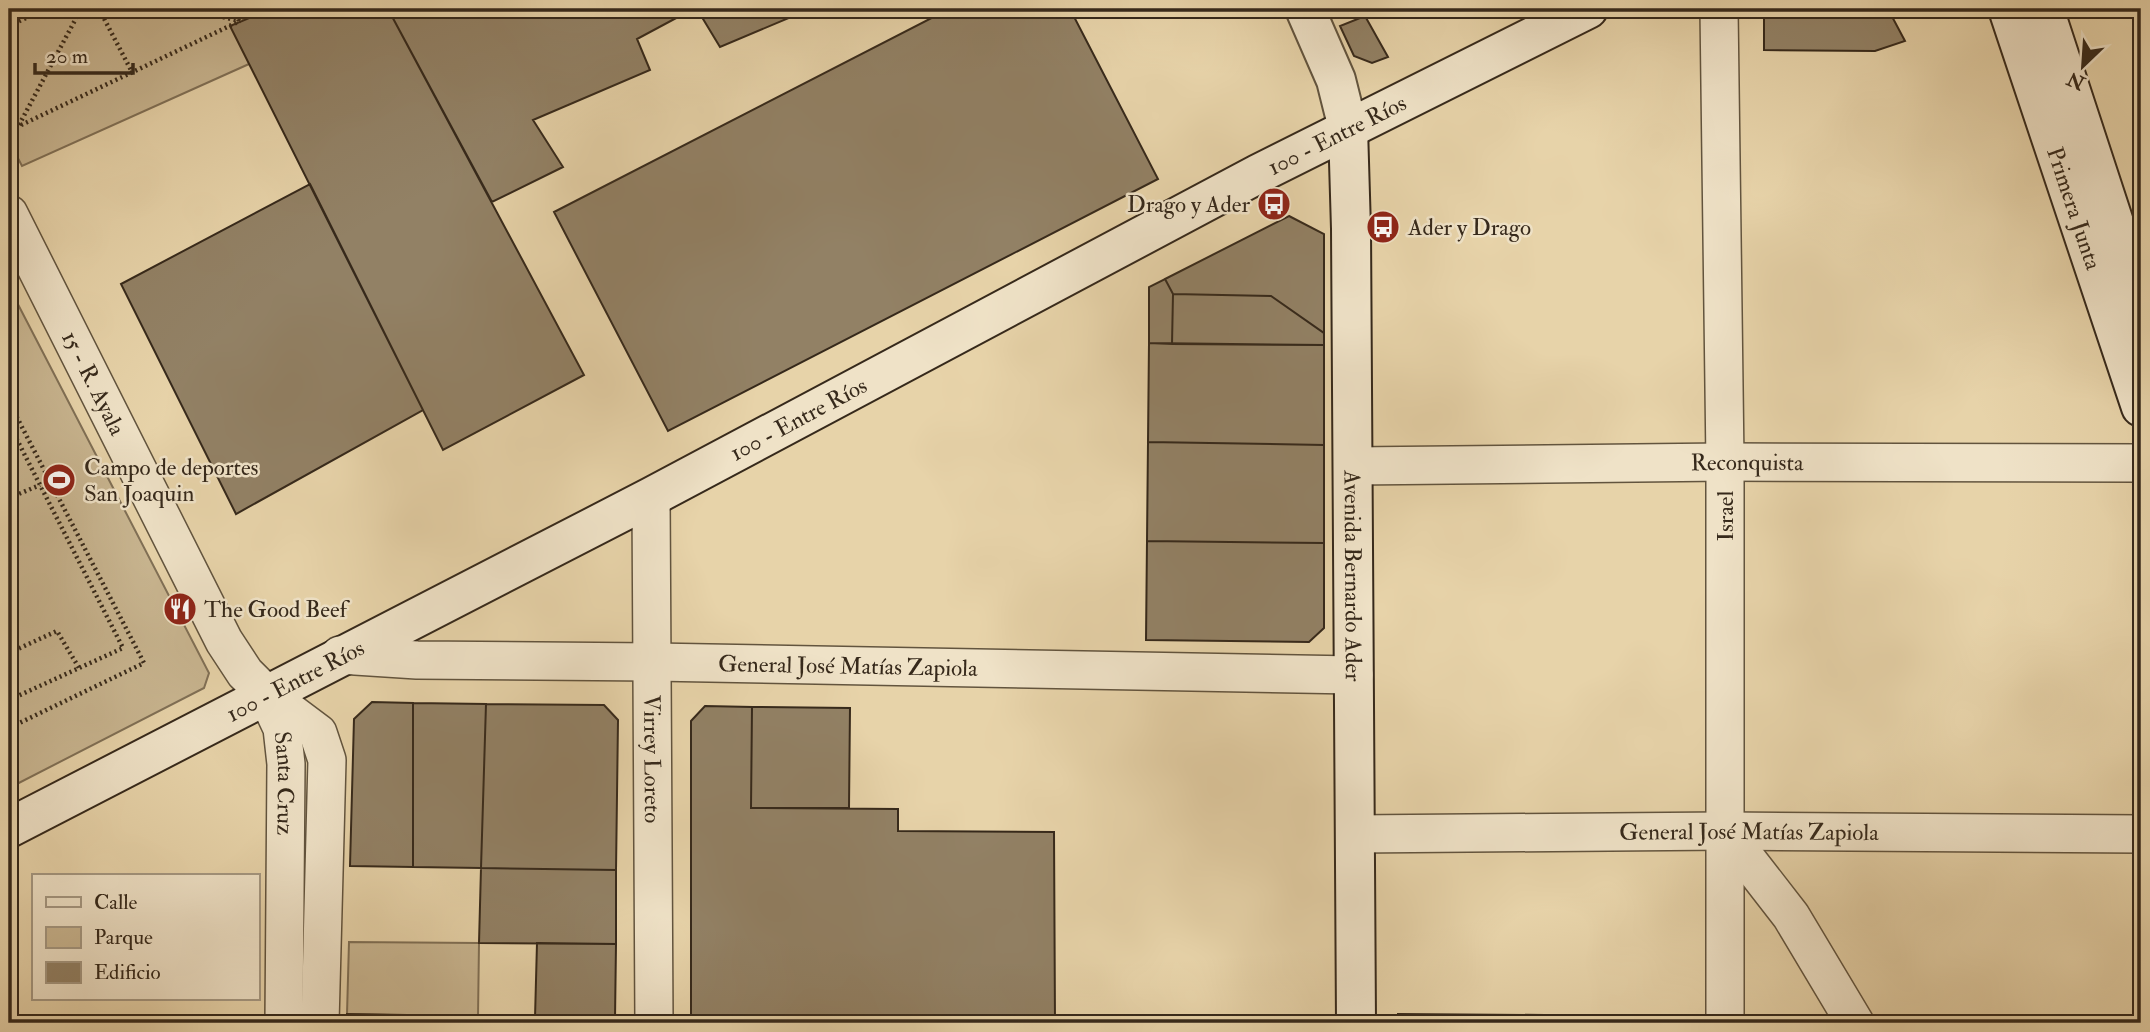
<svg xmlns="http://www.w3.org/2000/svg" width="2150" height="1032" font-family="'IM FELL Double Pica',serif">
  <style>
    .green { fill: #c9b691; stroke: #807056; stroke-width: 2 }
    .building { fill: #928165; stroke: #36291b; stroke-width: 2 }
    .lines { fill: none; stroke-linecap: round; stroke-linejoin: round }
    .minor-casing { stroke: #62543e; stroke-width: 40 }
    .tertiary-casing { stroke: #62543e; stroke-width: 42 }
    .secondary-casing { stroke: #36291b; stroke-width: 42 }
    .path { stroke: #36291b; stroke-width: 4.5; stroke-dasharray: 2 3.5; stroke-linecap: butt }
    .minor { stroke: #efe2c7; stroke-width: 37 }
    .tertiary { stroke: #efe2c7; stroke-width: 38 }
    .secondary { stroke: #efe2c7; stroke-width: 38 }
    .labels { text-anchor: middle; stroke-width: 5; stroke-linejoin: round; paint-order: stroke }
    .street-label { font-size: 23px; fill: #36291b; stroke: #efe2c7 }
    .poi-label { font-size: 23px; fill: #36291b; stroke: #efe2c7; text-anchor: start }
  </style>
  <rect width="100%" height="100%" fill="#e7d3a9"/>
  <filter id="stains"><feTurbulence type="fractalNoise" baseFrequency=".00286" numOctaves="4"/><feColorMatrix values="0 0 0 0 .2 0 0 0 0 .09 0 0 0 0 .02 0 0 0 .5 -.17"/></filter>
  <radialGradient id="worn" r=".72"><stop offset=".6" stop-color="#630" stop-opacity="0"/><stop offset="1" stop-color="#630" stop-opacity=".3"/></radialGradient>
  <path class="green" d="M9,9H238L249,33V64L22,166L9,141Z
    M9,287L209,673L204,688L9,788Z
    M349,942L479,943L478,1017L347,1014Z"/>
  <path class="building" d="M271,9H388L584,375L443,450L230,26Z
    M388,9H693L637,39L650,70L533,120L563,167L492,202Z
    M697,9H810L720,47Z
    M949,9H1070L1158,179L668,431L554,212Z
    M1764,9H1888L1905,41L1875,51L1764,50Z
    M1365,16L1388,57L1372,63L1354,56L1340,26Z
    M310,184L423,410L236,514L121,284Z
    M1289,216L1324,234V333L1271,296L1173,294L1165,279Z
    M1165,279L1173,294L1172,344L1149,343V287Z
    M1173,294L1271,296L1324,333V345L1172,344Z
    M1149,343L1324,345V445L1148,442Z
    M1148,442L1324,445V543L1147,541Z
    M1147,541L1324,543V628L1309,642L1146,640Z
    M372,702L413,703V867L350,866L354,719Z
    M413,703L486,704L481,868L413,867Z
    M486,704L604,705L618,720L616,870L481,868Z
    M705,706L752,707L751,808L898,809V831L1054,832L1055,1023H691V721Z
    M752,707L850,708L849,808H751Z
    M481,868L616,870V944L479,943Z
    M537,943L616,944L615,1019L535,1018Z
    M347,1014L406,1015V1023H347Z
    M1398,1014L1544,1015V1023H1398Z
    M1544,1015L1692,1017V1023H1544Z
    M478,1017L615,1019V1023H478Z"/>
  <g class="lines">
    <defs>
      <g id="minor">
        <path d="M1719,9L1725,462V1023"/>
        <path id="s1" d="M9,214L224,641L245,673L266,694L318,733L327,760L320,1023"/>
        <path id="s2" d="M1353,466L1725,462L2141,463"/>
        <path id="s3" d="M651,497L654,1023"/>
        <path id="s4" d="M340,655L417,660L654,662L1354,675"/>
        <path id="s5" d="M266,694L282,728L286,764L284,1023"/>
        <path d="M1725,831L1791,916L1855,1023"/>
        <path id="s6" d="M1355,834L1725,831L2141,834"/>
      </g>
      <path id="tertiary" d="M1305,9L1336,80L1348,128"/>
      <g id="secondary">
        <path id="s7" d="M2008,9L2141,407"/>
        <path d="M2044,9L2141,305"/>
        <path id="s8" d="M1348,128L1351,229L1356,1023"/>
        <path id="s9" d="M9,828L651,497L1258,174L1588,9"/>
      </g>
    </defs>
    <use href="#minor" class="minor-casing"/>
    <use href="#tertiary" class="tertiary-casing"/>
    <use href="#secondary" class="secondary-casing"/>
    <path class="path" d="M99,9L132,72
      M191,9L239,21
      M234,9L239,21
      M9,26L45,9
      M9,109L19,126L240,21
      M19,125L81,9
      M9,402L144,663L9,728
      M9,424L123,648L9,700
      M9,498L40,485
      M9,653L57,631L79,668"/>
    <use href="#minor" class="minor"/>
    <use href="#tertiary" class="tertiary"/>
    <use href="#secondary" class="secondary"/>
  </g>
  <defs>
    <symbol id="bus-disc" viewBox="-11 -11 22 22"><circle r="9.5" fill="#8f2418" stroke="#efe2c7"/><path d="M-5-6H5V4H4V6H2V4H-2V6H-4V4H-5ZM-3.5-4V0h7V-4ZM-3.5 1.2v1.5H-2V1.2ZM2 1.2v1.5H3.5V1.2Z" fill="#fff"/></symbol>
    <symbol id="stadium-disc" viewBox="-11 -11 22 22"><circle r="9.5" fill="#8f2418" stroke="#efe2c7"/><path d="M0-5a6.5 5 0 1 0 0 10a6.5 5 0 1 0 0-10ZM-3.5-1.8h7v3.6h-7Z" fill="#fff"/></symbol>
    <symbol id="restaurant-disc" viewBox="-11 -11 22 22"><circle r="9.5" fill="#8f2418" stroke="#efe2c7"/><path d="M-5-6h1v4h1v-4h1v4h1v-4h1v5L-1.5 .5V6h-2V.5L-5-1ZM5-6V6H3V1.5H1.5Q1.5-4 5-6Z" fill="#fff"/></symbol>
  </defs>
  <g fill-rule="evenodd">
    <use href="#bus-disc" x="1255" y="185" width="38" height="38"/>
    <use href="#bus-disc" x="1364" y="208" width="38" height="38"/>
    <use href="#stadium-disc" x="40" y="461" width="38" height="38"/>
    <use href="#restaurant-disc" x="161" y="590" width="38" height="38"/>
  </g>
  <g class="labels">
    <g class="street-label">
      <text dy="8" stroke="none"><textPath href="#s9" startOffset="1498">100 - Entre Ríos</textPath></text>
      <text dy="8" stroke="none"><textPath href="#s7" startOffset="210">Primera Junta</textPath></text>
      <text dy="8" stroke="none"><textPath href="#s1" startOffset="189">15 - R. Ayala</textPath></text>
      <text dy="8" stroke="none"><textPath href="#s9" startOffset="889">100 - Entre Ríos</textPath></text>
      <text dy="8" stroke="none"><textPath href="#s2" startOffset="394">Reconquista</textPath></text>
      <text transform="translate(1725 516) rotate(-90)" y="8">Israel</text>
      <text dy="8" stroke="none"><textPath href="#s8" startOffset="448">Avenida Bernardo Ader</textPath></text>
      <text dy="8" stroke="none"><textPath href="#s4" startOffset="508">General José Matías Zapiola</textPath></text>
      <text dy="8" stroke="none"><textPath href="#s9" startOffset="322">100 - Entre Ríos</textPath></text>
      <text dy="8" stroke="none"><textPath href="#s3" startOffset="262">Virrey Loreto</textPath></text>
      <text dy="8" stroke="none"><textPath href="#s5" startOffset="93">Santa Cruz</textPath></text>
      <text dy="8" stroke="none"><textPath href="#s6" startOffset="394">General José Matías Zapiola</textPath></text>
    </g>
    <g class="poi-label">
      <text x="1250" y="212" text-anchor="end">Drago y Ader</text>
      <text x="1408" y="235">Ader y Drago</text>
      <text x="84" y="475">Campo de deportes<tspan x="84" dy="26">San Joaquin</tspan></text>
      <text x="204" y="617">The Good Beef</text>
    </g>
  </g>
  <rect width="2150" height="1032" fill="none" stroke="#e7d3a9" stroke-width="35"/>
  <rect x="10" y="10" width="2129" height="1011" fill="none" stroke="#36291b" stroke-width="3.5"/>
  <rect x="18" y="18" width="2115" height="997" fill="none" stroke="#36291b" stroke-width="2"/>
  <rect x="32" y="874" width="228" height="126" fill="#efe2c7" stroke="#a59882" stroke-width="2"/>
  <rect x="46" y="897" width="35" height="10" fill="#efe2c7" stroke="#a59882" stroke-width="2"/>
  <text x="94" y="909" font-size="21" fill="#36291b">Calle</text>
  <rect x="46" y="927" width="35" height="21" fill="#c9b691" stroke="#a59882" stroke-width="2"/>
  <text x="94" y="944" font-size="21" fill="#36291b">Parque</text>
  <rect x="46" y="962" width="35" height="21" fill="#928165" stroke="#a59882" stroke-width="2"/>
  <text x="94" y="979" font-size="21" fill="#36291b">Edificio</text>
  <g transform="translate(2083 66) rotate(205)" stroke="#efe2c7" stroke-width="5" paint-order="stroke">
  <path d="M0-5L12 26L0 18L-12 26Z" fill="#36291b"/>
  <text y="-10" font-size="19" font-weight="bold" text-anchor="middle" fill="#36291b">N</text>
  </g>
  <path d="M35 63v10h98v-10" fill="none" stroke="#36291b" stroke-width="3.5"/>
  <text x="46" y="63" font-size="21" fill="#36291b" stroke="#efe2c7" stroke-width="5" paint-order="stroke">20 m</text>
  <rect width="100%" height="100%" filter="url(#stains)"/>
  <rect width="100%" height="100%" fill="url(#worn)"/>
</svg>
